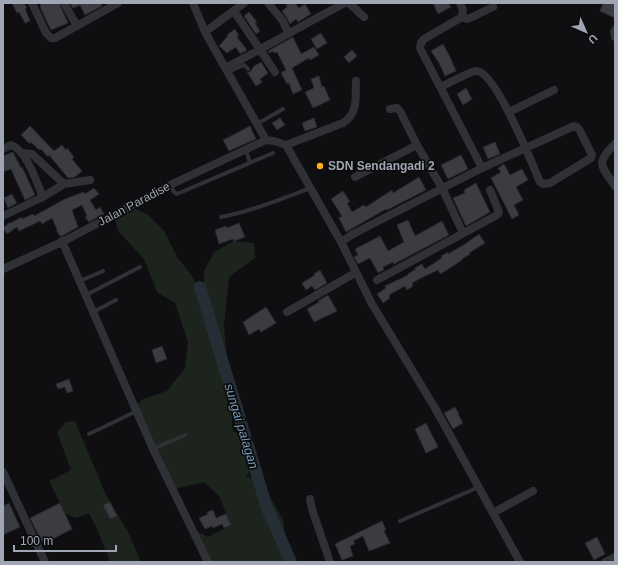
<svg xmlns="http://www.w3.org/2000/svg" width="618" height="565" font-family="Helvetica,sans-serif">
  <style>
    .green { fill: #1c241d }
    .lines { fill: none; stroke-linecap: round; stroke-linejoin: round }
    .river { stroke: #262e35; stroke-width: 12 }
    .building { fill: #3b3c41; stroke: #29292d }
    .lane { stroke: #303136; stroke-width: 4 }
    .street { stroke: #303136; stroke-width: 8 }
    .poi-dot { fill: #fbaf1d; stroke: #0b0b0c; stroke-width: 1.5 }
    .labels { text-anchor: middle; stroke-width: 3.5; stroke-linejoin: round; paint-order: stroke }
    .poi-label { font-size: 12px; font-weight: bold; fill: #a0a6b3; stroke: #0b0b0c; text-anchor: start }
    .street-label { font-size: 12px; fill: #a0a6b3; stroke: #0b0b0c }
    .water-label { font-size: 13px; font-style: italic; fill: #7495b1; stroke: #0b0b0c }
  </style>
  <rect width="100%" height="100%" fill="#0f0f11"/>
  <path class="green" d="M136,209L148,215L164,231L177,257L190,273L204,297V271L214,252L234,241L254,243L255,258L229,277L224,326L233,431L246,437L257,463L246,476L262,483L283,520L288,553L287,562H207L195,530L208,537L231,525L219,496L204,482L174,489L136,406L143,399L167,391L185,368L188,342L175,303L157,292L144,259L118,231L114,215Z
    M75,421L105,493L129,534L141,562H110L98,531L89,513L76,518L65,513L49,481L71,470L57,432L66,422Z"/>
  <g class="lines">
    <path class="river" d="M200,287L267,508L291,562"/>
  </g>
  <path class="building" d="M12,3H24L27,8L25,9L30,21L25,23L19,12L17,13Z
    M40,3H59L68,23L51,30L40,7L41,6Z
    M70,3H101L102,6L85,15L80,5L73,8Z
    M289,3H295L299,8L305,4L311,14L298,22L296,19L290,24L287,18L282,11L287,7L286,5Z
    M433,3H448L451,7L438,14Z
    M603,3H615V18L600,11Z
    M249,12L257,22L255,23L260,31L256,34L244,16Z
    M235,29L239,36L237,37L247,50L240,54L236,47L227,53L219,46L228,36L227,35Z
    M321,33L327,43L317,49L311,39Z
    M293,37L301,54L314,47L319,55L310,60L309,58L292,68L302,90L293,94L289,83L287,84L281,73L286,70L277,52L274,53L273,51L269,53L268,51Z
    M443,44L450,57L456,71L445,76L439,63L431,51Z
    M352,50L357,56L349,63L344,57Z
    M261,62L268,73L260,79L262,82L256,86L247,72H250L254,66Z
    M319,76L322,87L324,86L330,100L313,108L305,92L314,88L311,79Z
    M466,88L472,99L463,105L457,94Z
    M280,118L285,125L277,130L272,123Z
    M314,118L317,127L305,131L302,123Z
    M30,126L54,151L62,145L66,150L67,148L74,157L72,159L82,171L75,177L68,178L49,155L48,157L41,149L39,150L31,142L30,144L21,135Z
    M250,126L256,139L229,151L223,140Z
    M495,142L500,154L488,159L483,147Z
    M13,152L21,168L22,167L35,195L25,200L11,169L3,172V156Z
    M461,155L468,169L448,179L441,165Z
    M504,164L510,175L522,169L528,180L516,187L523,200L514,205L519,215L512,219L491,178L501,172L498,168Z
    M419,177L426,190L387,210L386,209L346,232L339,218L342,216L331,199L343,191L350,202L347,203L352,212L364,205L366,207L392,190L393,193Z
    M476,183L490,212L466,226L453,198L465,193L464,190Z
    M94,188L99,194L90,200L96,210L100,207L104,214L89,222L85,217L87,216L82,205L72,210L78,227L62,236H60L56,229H57L52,218L42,224L40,221L19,231L17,227L7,234L3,228L10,222L11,223L22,217V219L33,214L34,216L65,199L84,192L85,194Z
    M12,194L17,203L8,208L4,198Z
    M408,220L415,236L442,221L449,235L394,264L393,262L383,267L384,270L378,273L370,258L358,264L354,257L358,255L355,249L380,236L388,251L404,242L397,225Z
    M239,223L245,237L234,241L233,239L219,244L215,230L226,226L227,228Z
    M479,234L485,243L469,253L470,254L462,259V260L447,270L440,274L438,270L421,278L412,283L413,286L407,290L405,286L389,295L390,298L383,303L377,294L386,288L385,286L408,275V274L416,269L415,268L422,264L425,269L442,258L441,256L448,252V254L465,244Z
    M320,270L327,283L315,290L312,286L306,290L302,283L315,275L314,274Z
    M328,295L337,311L314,322L307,309L319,302L318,301Z
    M266,307L276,323L261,332L259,329L249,335L243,322Z
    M162,346L167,359L156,363L152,350Z
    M69,379L73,391L67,393L65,387L58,389L56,384Z
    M455,407L459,414H458L463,423L453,429L444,413Z
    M426,423L438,447L426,453L415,429Z
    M110,502L117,516L110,519L103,505Z
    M9,503L20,527L3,535V506Z
    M60,503L72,529L43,544L30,518Z
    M213,510L216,518L226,514L231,525L224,528L222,524L213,528L212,526L205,529L199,518L208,514L207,512Z
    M382,521L386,530L384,531L390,543L369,551L363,536L353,541L355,544L350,546L353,556L342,560L335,544Z
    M597,537L605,554L594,560L585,543Z"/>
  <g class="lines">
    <path class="lane" d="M228,72L244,65L248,69
      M257,124L283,109
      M246,150L250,163
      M170,185L174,192L177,194L273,153
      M221,217C252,211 281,199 311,188
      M80,281L103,271
      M86,295L140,267
      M93,312L116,300
      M89,434L137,411
      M153,449L185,435
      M400,521L479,487"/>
    <path class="street" d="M32,3L46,33L51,38H55L118,3
      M64,3L77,26
      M193,3L205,32L266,140
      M268,3L283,21L288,33
      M349,3L364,17
      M234,11L275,72
      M462,17L466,19L470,18L493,7
      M615,30L614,32L615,37
      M205,32L244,3
      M225,68C266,47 304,24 345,3
      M441,87C447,84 472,70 477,71C496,73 532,163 540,182L543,184L550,183L591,158L592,155L579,129L577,127L574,126L482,168
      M390,109L397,108L400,111L417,145L442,188L463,233
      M509,112L554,90
      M266,140L274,141L286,145L341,242L372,304L435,408L520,562
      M615,144C595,163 601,166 615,186
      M286,145L343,123C359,112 355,98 356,81
      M3,149L11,145C26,149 37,183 43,197
      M21,153L32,154L64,184
      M355,177L417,145
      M3,216L43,197L64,184L90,180
      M62,241L153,449L208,562
      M341,242L353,234L482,168L420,48L421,43L424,39L462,17L463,10L460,3
      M3,269L66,240L170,185L266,140
      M377,280L497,215L499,212L490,190
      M287,312L355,273
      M3,472L45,562
      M310,499L312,509L330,562
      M493,513L533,491
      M605,562L615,557"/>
  </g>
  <circle class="poi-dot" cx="320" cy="166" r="4"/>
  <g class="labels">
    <g class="poi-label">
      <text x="328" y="170">SDN Sendangadi 2</text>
    </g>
    <g class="street-label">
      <text transform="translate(134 204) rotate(-28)" y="4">Jalan Paradise</text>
    </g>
    <g class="water-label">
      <text transform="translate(242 426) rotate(73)" y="5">sungai palagan</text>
    </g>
  </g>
  <rect width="618" height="565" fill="none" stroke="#a0a6b3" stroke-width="8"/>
  <g transform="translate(586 32) rotate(135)" stroke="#0b0b0c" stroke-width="3" paint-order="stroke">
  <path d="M0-3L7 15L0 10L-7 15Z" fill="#a0a6b3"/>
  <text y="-6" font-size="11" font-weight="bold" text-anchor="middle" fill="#a0a6b3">U</text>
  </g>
  <path d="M14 545v6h102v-6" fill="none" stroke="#a0a6b3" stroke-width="2"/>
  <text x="20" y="545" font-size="12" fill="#a0a6b3" stroke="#0b0b0c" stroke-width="3" paint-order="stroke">100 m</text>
</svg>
